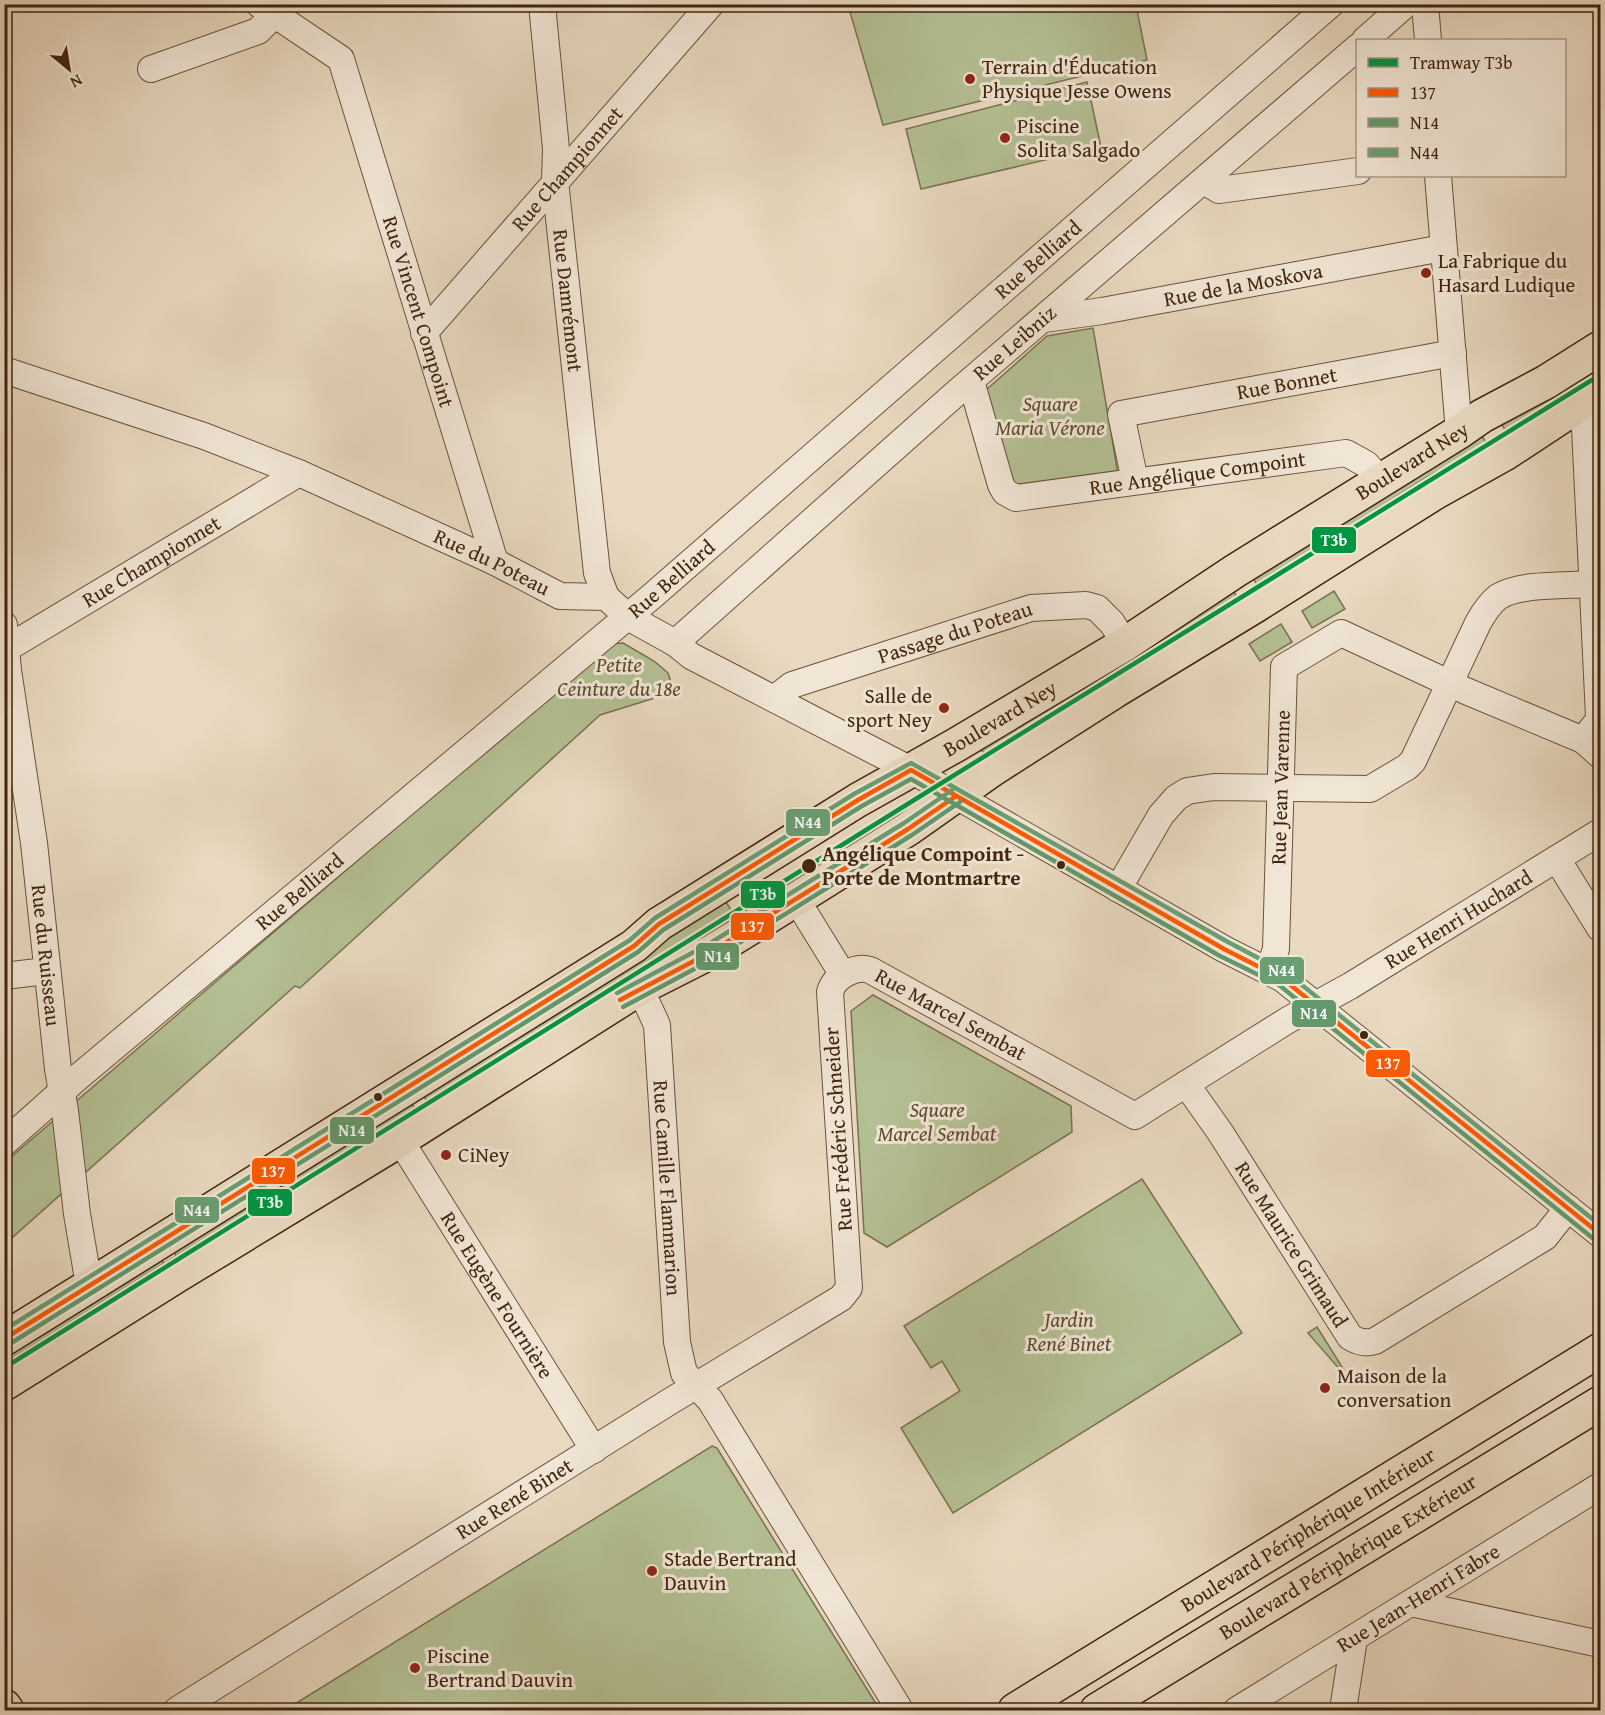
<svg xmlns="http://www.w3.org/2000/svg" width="1605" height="1715" font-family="'Gentium Book Plus',serif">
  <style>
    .green { fill: #b4c094; stroke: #7a7251; stroke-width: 1.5 }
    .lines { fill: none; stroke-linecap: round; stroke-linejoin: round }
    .minor-casing { stroke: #6b523a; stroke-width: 28 }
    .major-casing { stroke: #41250e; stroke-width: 36 }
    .highway-casing { stroke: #41250e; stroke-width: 36 }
    .minor { stroke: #f1e6d6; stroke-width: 26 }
    .major { stroke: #e9d9c0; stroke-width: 33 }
    .highway { stroke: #e9d9c0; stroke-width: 33 }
    .bus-1-casing { stroke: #f1e6d6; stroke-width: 9 }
    .bus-2-casing { stroke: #f1e6d6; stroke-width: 9 }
    .bus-3-casing { stroke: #f1e6d6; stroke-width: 9 }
    .bus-1 { stroke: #ff5a00; stroke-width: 4.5 }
    .bus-2 { stroke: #62996c; stroke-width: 4.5 }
    .bus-3 { stroke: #6a9e73; stroke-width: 4.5 }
    .tram-1-casing { stroke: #f1e6d6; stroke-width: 9 }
    .tram-1 { stroke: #009641; stroke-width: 4.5 }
    .poi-dot { fill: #8f2418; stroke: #f1e6d6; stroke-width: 2 }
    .bus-dot { fill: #41250e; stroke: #f1e6d6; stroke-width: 2 }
    .labels { text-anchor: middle; stroke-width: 6; stroke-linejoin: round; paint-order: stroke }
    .poi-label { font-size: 21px; fill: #41250e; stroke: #f1e6d6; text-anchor: start }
    .street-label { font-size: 21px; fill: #41250e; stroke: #f1e6d6 }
    .park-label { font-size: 21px; font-style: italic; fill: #5e4c30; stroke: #f1e6d6 }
    .stop-label { font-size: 21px; font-weight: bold; fill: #41250e; stroke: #f1e6d6; text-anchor: start }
    .line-badge { stroke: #f1e6d6; stroke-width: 2 }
    .badge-label { font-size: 16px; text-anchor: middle; font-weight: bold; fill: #fff }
  </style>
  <rect width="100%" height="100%" fill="#e9d9c0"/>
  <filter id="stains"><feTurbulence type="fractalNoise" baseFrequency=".00333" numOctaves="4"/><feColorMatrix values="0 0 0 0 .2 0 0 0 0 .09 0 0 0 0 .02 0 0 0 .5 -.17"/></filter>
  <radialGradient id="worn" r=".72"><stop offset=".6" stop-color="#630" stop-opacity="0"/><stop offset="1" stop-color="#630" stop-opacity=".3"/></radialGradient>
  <path class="green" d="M848,5H1136L1147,60L883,125Z
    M1087,82L1101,147L921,189L906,129Z
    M1093,328L1118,474L1026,486L1016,485L1009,478L986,390L1047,336Z
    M1600,358V381L1511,440L1498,418Z
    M1478,430L1492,452L1262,593L1250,573Z
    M1230,585L1242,605L992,757L975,747Z
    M1334,591L1345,609L1312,628L1302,611Z
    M1281,624L1292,642L1260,661L1249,644Z
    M623,643L654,661L668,673L674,692L600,715L300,988L295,986L5,1244L4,1163L610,644Z
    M726,902L735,916L725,923L729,931L430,1106L421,1092Z
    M873,995L1071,1106L1072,1132L887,1247L864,1233L851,1011Z
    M409,1099L417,1112L179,1261L171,1247Z
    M1142,1179L1242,1333L953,1513L901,1428L960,1391L942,1361L931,1368L904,1326Z
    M159,1255L167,1269L5,1373V1350Z
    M1317,1327L1344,1370L1341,1371L1308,1333Z
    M712,1446L717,1448L720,1453L880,1710H285Z"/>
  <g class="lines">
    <defs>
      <g id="minor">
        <path id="s1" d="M259,4L341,59L495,562"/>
        <path id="s2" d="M542,4L556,149L555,181L597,573L606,597"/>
        <path d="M1425,4L1428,40"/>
        <path d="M1365,40L1406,4"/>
        <path d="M151,69L258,31L274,15"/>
        <path d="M1438,176L1459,432"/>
        <path d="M1204,181L1219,190L1358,171"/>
        <path id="s3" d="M1044,319L1102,311L1432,250L1444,252"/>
        <path id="s4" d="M424,333L711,4"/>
        <path id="s5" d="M4,370L204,436L299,473L495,562L560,596L606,597L628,617L675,643L691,656L911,770L1224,949L1283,979L1600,1234"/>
        <path id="s6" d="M971,381L1001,485L1005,492L1016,498L1346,453L1366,464L1381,480"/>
        <path d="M1575,408L1585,428L1599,716L1598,721L1583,740"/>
        <path id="s7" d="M1135,481L1121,414L1453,353"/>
        <path id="s8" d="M4,625L8,670L34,843L58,1069L65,1111L77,1214L89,1285"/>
        <path id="s9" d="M675,643L954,395L1358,47"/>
        <path id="s10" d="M4,650L299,473"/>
        <path id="s11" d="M774,699L792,685L1031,608L1086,605L1097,608L1112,623L1125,644"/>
        <path d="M1557,859L1600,928"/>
        <path d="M1118,889L1161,815L1176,798L1187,791L1214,787L1370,789L1407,767L1413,761L1478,623C1483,614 1489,604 1498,597C1520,583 1566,586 1592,584"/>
        <path d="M796,899L843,975"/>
        <path id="s12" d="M1268,972L1276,949L1284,667L1341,633L1466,691L1583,740L1600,755"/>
        <path d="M4,976L46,971"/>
        <path id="s13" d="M640,988L657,1025L677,1342L684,1373L710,1400L900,1710"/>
        <path id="s14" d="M1186,1084L1220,1132L1350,1337C1358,1342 1366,1344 1375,1341L1545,1237L1568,1208"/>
        <path id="s15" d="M400,1140L594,1450"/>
        <path id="s16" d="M4,1143L77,1078L651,597L1331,4"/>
        <path d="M1411,1603L1600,1644"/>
        <path id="s17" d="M177,1710L669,1402L841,1298L849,1288L830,992C834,977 855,965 870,970L1135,1116L1288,1020L1350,986L1600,832"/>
        <path id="s18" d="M1237,1710L1600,1486"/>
        <path d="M1343,1710L1354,1639"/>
      </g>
      <g id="major">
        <path id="s19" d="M4,1339L634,946L659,924L858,800L956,745L1125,644L1235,571L1459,432L1482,416L1546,382L1600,348"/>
        <path d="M4,1384L178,1275L400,1140L640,988L711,952L742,933L908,829L993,769L1115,691L1255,606L1436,492L1506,453L1600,391"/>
        <path d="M4,1706L7,1710"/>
      </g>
      <g id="highway">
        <path id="s20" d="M1015,1710L1600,1350"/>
        <path id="s21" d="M1097,1710L1600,1403"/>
      </g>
    </defs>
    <use href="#minor" class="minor-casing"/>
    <use href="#major" class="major-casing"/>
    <use href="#highway" class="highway-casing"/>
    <use href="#minor" class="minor"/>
    <use href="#major" class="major"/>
    <use href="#highway" class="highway"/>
    <defs>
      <path id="bus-1" d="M620,1000L711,952L908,829L956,796
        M4,1339L634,946L659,924L858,800L911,770L1224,949L1283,979L1600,1234"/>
      <path id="bus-2" d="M623,1007L715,958L912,835L960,802
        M8,1345L638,952L663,930L862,806L911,779L1220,956L1279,985L1595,1240"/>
      <path id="bus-3" d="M617,993L707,945L904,823L952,790
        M4,1330L630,940L655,918L854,794L911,763L1228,942L1287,973L1600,1225"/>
    </defs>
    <use href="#bus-1" class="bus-1-casing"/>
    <use href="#bus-2" class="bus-2-casing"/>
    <use href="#bus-3" class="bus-3-casing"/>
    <use href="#bus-1" class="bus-1"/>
    <use href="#bus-2" class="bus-2"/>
    <use href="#bus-3" class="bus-3"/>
    <defs>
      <path id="tram-1" d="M4,1368L898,810L1600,375"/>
    </defs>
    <use href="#tram-1" class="tram-1-casing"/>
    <use href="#tram-1" class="tram-1"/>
  </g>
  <g class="poi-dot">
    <circle cx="970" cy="79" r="6"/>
    <circle cx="1005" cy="138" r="6"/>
    <circle cx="1426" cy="273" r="6"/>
    <circle cx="944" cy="708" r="6"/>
    <circle cx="446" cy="1155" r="6"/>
    <circle cx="1325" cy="1388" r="6"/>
    <circle cx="652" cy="1571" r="6"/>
    <circle cx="415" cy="1668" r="6"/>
  </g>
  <g class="bus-dot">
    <circle cx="1061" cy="865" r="5"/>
    <circle cx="809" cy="866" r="8"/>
    <circle cx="1364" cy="1035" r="5"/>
    <circle cx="378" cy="1097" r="5"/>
  </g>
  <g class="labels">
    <g class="poi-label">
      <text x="982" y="74">Terrain d'Éducation<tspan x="982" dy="24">Physique Jesse Owens</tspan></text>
      <text x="1017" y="133">Piscine<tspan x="1017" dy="24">Solita Salgado</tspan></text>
      <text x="1438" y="268">La Fabrique du<tspan x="1438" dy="24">Hasard Ludique</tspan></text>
      <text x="932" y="703" text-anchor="end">Salle de<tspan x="932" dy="24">sport Ney</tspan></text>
      <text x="458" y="1162">CiNey</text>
      <text x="1337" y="1383">Maison de la<tspan x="1337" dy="24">conversation</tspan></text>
      <text x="664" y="1566">Stade Bertrand<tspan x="664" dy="24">Dauvin</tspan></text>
      <text x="427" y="1663">Piscine<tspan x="427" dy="24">Bertrand Dauvin</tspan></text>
    </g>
    <g class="street-label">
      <text dy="7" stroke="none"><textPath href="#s4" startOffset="218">Rue Championnet</textPath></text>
      <text dy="7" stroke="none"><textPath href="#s16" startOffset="1360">Rue Belliard</textPath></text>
      <text dy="7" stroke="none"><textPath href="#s3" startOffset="202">Rue de la Moskova</textPath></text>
      <text dy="7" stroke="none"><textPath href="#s2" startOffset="298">Rue Damrémont</textPath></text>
      <text dy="7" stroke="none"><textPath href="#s1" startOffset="363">Rue Vincent Compoint</textPath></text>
      <text dy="7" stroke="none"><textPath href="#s9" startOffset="453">Rue Leibniz</textPath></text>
      <text dy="7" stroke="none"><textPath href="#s7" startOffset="237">Rue Bonnet</textPath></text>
      <text dy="7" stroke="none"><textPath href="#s19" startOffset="1660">Boulevard Ney</textPath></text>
      <text dy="7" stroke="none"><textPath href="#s6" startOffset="312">Rue Angélique Compoint</textPath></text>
      <text dy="7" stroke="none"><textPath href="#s10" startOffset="172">Rue Championnet</textPath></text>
      <text dy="7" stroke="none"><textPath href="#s5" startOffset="525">Rue du Poteau</textPath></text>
      <text dy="7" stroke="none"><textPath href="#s16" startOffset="874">Rue Belliard</textPath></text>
      <text dy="7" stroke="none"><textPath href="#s11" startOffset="194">Passage du Poteau</textPath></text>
      <text dy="7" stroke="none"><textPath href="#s19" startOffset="1174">Boulevard Ney</textPath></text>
      <text dy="7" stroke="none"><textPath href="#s12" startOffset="186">Rue Jean Varenne</textPath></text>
      <text dy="7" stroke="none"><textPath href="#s16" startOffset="388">Rue Belliard</textPath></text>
      <text dy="7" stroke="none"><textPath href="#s17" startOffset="1822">Rue Henri Huchard</textPath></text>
      <text dy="7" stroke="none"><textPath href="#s8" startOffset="333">Rue du Ruisseau</textPath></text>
      <text dy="7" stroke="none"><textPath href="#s17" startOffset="1233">Rue Marcel Sembat</textPath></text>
      <text transform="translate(838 1129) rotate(-94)" y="7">Rue Frédéric Schneider</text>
      <text dy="7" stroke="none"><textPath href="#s13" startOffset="204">Rue Camille Flammarion</textPath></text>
      <text dy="7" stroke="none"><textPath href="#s14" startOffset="192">Rue Maurice Grimaud</textPath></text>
      <text dy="7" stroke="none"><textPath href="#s15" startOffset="183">Rue Eugène Fournière</textPath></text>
      <text dy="7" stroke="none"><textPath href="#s17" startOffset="398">Rue René Binet</textPath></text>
      <text dy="7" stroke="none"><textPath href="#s20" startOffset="344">Boulevard Périphérique Intérieur</textPath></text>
      <text dy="7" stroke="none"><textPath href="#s21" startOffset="294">Boulevard Périphérique Extérieur</textPath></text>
      <text dy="7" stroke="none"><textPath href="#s18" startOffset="213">Rue Jean-Henri Fabre</textPath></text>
    </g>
    <g class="park-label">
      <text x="1050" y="411">Square<tspan x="1050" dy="24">Maria Vérone</tspan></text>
      <text x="619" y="672">Petite<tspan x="619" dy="24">Ceinture du 18e</tspan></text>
      <text x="937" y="1117">Square<tspan x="937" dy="24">Marcel Sembat</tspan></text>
      <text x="1069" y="1327">Jardin<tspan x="1069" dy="24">René Binet</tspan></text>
    </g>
    <g class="stop-label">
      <text x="822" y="861">Angélique Compoint -<tspan x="822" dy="24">Porte de Montmartre</tspan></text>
    </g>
  </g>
  <g class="line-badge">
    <rect x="1311" y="526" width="46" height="28" rx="6" fill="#009641"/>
    <rect x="785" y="808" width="46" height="29" rx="6" fill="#6a9e73"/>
    <rect x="740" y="880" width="46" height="29" rx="6" fill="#009641"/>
    <rect x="730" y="912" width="45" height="29" rx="6" fill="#ff5a00"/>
    <rect x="695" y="942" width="45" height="29" rx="6" fill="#62996c"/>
    <rect x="1259" y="956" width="46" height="29" rx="6" fill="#6a9e73"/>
    <rect x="1291" y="999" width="46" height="29" rx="6" fill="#62996c"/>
    <rect x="1365" y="1049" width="46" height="29" rx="6" fill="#ff5a00"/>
    <rect x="329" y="1116" width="46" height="29" rx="6" fill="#62996c"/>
    <rect x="251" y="1157" width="45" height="28" rx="6" fill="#ff5a00"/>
    <rect x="247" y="1188" width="46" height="29" rx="6" fill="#009641"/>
    <rect x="174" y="1196" width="46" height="28" rx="6" fill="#6a9e73"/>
  </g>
  <g class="badge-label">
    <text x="1334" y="546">T3b</text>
    <text x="808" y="828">N44</text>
    <text x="763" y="900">T3b</text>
    <text x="752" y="932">137</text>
    <text x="718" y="962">N14</text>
    <text x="1282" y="976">N44</text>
    <text x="1314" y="1019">N14</text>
    <text x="1388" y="1069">137</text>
    <text x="352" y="1136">N14</text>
    <text x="273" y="1177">137</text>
    <text x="270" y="1208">T3b</text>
    <text x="197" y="1216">N44</text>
  </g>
  <rect width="1605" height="1715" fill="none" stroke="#e9d9c0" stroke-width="24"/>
  <rect x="6" y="6" width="1593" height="1703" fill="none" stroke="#41250e" stroke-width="3"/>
  <rect x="12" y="12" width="1581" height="1691" fill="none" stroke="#41250e" stroke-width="1.5"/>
  <rect x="1356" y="39" width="210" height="138" fill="#f1e6d6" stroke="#ab9986" stroke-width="1.5"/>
  <rect x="1368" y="58" width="30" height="9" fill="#009641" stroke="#ab9986" stroke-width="1.5"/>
  <text x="1410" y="69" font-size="18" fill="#41250e">Tramway T3b</text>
  <rect x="1368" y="88" width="30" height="9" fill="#ff5a00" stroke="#ab9986" stroke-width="1.5"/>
  <text x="1410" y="99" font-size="18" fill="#41250e">137</text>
  <rect x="1368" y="118" width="30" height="9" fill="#62996c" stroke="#ab9986" stroke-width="1.5"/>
  <text x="1410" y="129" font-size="18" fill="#41250e">N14</text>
  <rect x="1368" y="148" width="30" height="9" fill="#6a9e73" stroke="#ab9986" stroke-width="1.5"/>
  <text x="1410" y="159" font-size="18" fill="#41250e">N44</text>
  <g transform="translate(69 69) rotate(150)" stroke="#f1e6d6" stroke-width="4.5" paint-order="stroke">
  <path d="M0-4.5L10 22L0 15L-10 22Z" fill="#41250e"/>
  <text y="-9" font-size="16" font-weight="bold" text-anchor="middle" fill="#41250e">N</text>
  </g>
  <rect width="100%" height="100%" filter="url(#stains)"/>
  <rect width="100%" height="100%" fill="url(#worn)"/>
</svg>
